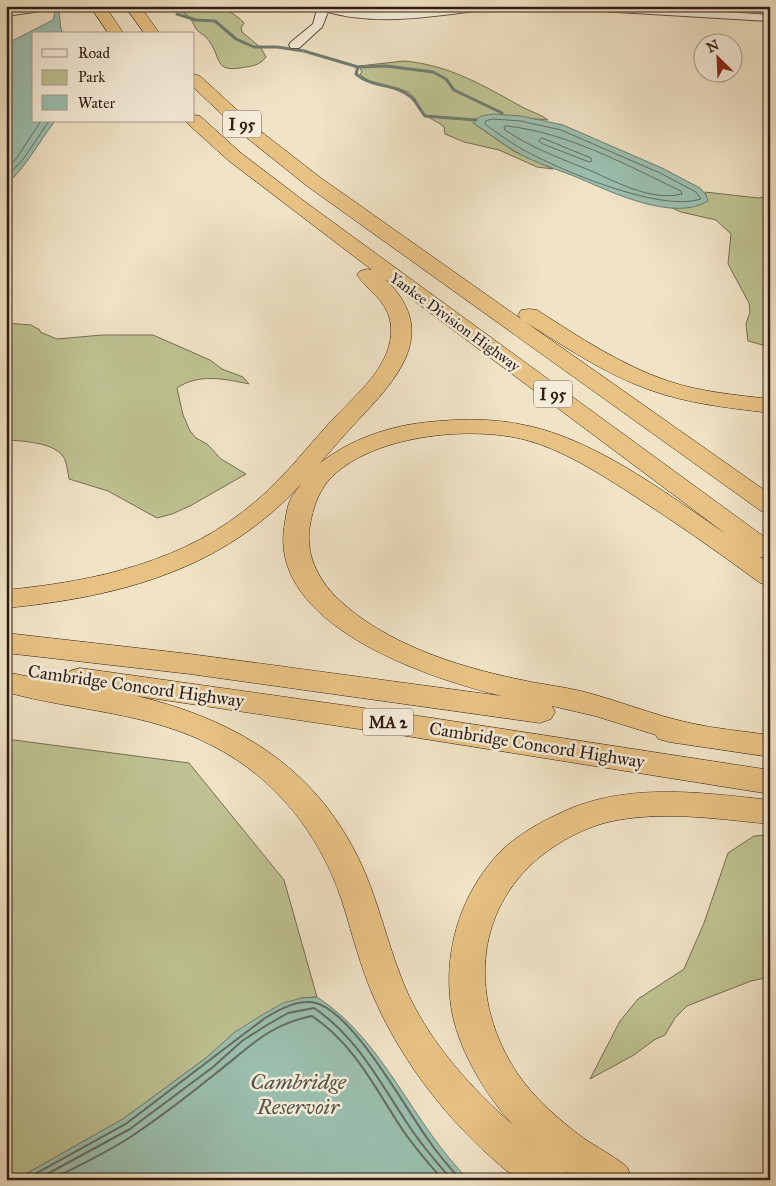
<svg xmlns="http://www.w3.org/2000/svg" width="776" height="1186" font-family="'IM FELL Great Primer',serif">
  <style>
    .green { fill: #bec292; stroke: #766e52 }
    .water { fill: #9bbfaf; stroke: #6f7d71 }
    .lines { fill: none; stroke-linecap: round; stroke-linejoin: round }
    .shore-far1 { stroke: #646d61; stroke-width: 1 }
    .shore { stroke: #646d61; stroke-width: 2 }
    .stream { stroke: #6f7d71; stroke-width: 3 }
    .minor-casing { stroke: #5e4d40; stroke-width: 2 }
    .highway-casing { stroke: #2e1b13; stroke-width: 1 }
    .minor { fill: #f5edda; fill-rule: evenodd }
    .highway { fill: #e8c283; fill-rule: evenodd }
    .labels { text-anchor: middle; stroke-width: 5; stroke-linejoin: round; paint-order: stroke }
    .far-street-label { font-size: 15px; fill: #2e1b13; stroke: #f5edda }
    .shield { fill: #f5edda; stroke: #6a5a4f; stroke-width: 1 }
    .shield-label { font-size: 16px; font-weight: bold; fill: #2e1b13 }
    .street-label { font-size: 18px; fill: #2e1b13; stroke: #f5edda }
    .near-water-label { font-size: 22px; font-style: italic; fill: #54544a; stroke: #f5edda }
  </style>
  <rect width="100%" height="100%" fill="#f0e3c6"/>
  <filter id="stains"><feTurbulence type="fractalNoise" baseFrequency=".004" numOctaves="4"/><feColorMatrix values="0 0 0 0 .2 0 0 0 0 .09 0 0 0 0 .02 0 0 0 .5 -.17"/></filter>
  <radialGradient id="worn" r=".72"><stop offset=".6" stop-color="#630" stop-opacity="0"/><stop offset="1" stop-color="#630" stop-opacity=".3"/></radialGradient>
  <path class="green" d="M177,6C202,6 226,3 244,23L241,28L242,32L261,48L266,57C261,64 254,66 246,67C211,74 224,58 206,37C203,34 197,32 195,27C191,20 190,14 180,12Z
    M404,61C450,65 484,86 524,108C532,112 540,114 548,120L537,119L473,123L515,152L553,169L537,167L499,150L464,142L445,134L444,127C438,121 426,118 422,111C417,104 416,97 408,92C392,85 372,87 360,74L362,72L359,66Z
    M705,192L758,198L770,196V347L748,341L746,324L750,312L749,303L728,264L731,234L716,220L681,212L672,208L680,207L706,195Z
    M6,323L31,325L40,330V332L57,339L102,335H153L210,360L222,369L243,377L249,384C225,379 199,373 177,388L183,415L190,431L196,438L207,444L221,459L246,474L190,506L172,514L157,518L108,491L69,479C68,473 67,465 65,460C58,442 22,441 6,440Z
    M6,739L189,763L284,880L317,997L302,998L235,1032L206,1058L123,1119L15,1180H6Z
    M770,835V977L751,981L687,1006L675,1018L665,1035L654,1040L634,1055L590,1079L620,1021L638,999L684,969L704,923L728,853L754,836Z"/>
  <path class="water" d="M53,10H58C61,18 59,26 63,34H34V121H55C38,143 27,166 6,185V44L53,20L55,13Z
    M493,114L521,116L563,125L662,168L700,188L706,195L708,201C675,222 613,193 581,179C560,170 538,164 518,153C502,144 488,132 473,123L474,120L481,116Z
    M317,997C385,1041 412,1124 469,1180H15L123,1119L206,1058L235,1032L262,1015L283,1003L302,998Z"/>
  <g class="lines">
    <path class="shore-far1" d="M493,119L521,121L561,130L660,173L696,192L701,199C660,213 557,169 520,148C508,141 496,132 485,124L486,121Z
      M507,126C569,133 626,165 681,191L682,194C649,202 614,180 584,168C557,157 530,147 505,130L504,127Z
      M542,138L591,158L592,161L589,162L543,144L539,141Z
      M6,170L16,159L41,121
      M6,178L24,158L49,121"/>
    <path class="shore" d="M24,1180L127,1123L265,1018C280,1009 298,999 316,1003C353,1013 404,1106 427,1138C437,1153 449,1167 461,1180
      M36,1180L130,1129L213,1067L242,1041L267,1025L288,1013L314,1008C357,1037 379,1081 407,1123C420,1143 436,1162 452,1180
      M51,1180C79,1165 109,1152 135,1134C163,1115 189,1095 215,1074C249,1048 267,1025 312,1016C354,1044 375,1088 402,1129C414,1147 429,1164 443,1180"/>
    <path class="stream" d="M177,14L196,20L215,21L236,39L254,47H277L304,51L358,67L356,74C372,88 395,83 411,97C416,101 420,110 425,116L476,120
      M358,67L386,66L433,72L446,79L454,90L502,113"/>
    <defs>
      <path id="minor" d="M29,6H60L55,9L6,16V10Z
        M318,6L382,11L457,6H497L492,9C439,15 380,27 328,12L322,27L299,48H291L289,45L291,42L313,24Z
        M562,6H629L770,15V21L567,9Z"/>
      <path id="highway" d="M90,6H105L124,34H109Z
        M125,6H140L160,34H145Z
        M194,74L200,76L259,130L321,178L521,319L518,315L521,310L529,309L537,310C579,337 621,365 668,381C701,392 736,395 770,399V413C730,408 689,404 650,390C605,374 565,347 524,321L770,494V514L761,511L307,186L247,138L194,88Z
        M194,115L200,116L241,153L304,201L770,541V557H760L770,564V586L760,583C717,551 672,520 627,491C595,471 563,450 526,440C471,425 368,435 328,481C317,495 313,509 310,525C305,553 317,578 337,598C384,643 455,666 517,679C538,684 560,686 581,691C617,700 653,715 690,723C716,729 743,731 770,735V757L669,742L658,739L656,735L595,716L552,706L555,712L551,719L540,723L190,674L6,653V633L190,654L502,696C427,678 264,624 285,522C286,516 287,508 289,503C291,496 297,490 301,484C223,570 119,597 6,608V590C96,581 186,562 256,501C286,476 310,443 337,415C361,390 398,359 390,320C385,299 368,291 357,275L360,271L367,269L372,270L229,161L188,124L186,121H194ZM385,279L726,534C666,493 591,436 519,424C489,418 459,419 428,422C389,426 351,439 320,463C333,448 346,433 360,418C401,375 439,330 385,279Z
        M80,668L406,714L770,770V794L406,736L137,696C241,721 323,772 366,875C382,914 391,957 409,996C433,1046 472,1089 513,1125C485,1094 457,1048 451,1006C443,950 461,893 500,852C520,832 548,818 574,807C637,783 705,793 770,800V824C717,819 661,810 608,822C584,828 560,841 541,856C472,912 470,1002 517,1073C534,1098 558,1119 582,1137C593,1145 617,1158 626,1166C629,1169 630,1176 632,1180H577L567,1172L570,1180H518C457,1132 406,1070 375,1000C360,967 352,932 341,898C319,834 276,779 215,747C147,711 78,712 6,692V672L69,685L65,678L70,671Z"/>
    </defs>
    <use href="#minor" class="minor-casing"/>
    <use href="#highway" class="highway-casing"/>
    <use href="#minor" class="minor"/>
    <use href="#highway" class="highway"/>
  </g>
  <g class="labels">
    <g class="far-street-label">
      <text transform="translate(455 322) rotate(36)" y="5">Yankee Division Highway</text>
    </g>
    <g class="shield">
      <rect x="223" y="110.5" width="38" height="27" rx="4"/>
      <rect x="534" y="380.5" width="38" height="27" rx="4"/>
      <rect x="363" y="708.5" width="50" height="27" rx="4"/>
    </g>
    <g class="shield-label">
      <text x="242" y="130">I 95</text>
      <text x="553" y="400">I 95</text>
      <text x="388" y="728">MA 2</text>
    </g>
    <g class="street-label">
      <text transform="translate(136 686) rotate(8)" y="6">Cambridge Concord Highway</text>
      <text transform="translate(537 745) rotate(9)" y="6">Cambridge Concord Highway</text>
    </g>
    <g class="near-water-label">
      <text x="298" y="1089">Cambridge<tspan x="298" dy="25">Reservoir</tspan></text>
    </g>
  </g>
  <rect width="776" height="1186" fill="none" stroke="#f0e3c6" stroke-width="25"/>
  <rect x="8" y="8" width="761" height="1171" fill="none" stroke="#2e1b13" stroke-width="2.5"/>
  <rect x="12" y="12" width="751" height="1161" fill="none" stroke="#2e1b13"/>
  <rect x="32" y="32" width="162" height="90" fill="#f5edda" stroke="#a5998a"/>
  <rect x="42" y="49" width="25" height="8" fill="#f5edda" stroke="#a5998a"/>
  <text x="78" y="58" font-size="15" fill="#2e1b13">Road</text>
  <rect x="42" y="70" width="25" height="15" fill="#bec292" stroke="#a5998a"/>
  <text x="78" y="82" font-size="15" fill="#2e1b13">Park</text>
  <rect x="42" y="95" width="25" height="15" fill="#9bbfaf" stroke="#a5998a"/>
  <text x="78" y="108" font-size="15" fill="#2e1b13">Water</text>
  <g transform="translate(718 58) rotate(336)"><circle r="24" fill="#f5edda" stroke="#a5998a"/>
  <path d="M0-4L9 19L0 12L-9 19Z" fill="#8f2418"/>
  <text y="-8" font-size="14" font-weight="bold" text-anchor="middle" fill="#2e1b13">N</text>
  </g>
  <rect width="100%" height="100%" filter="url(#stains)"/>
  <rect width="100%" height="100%" fill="url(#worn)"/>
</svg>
